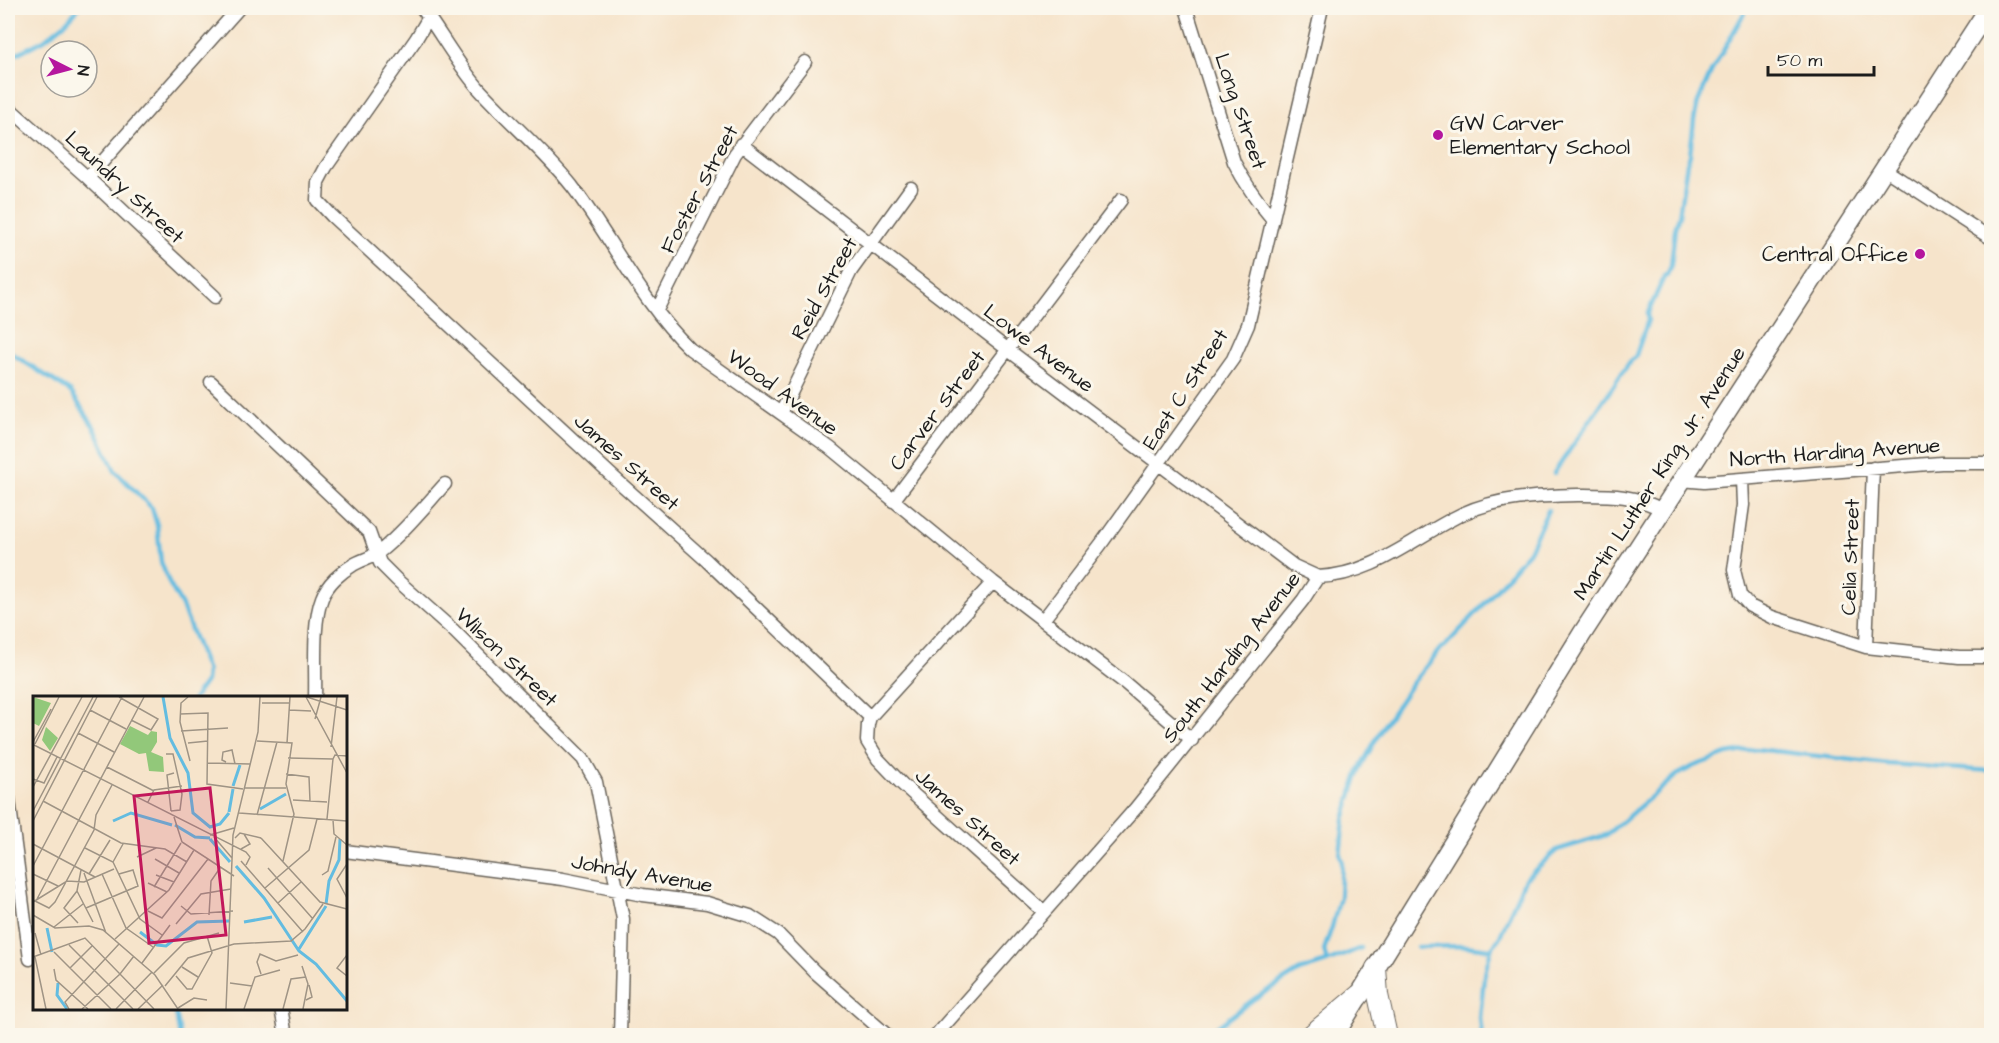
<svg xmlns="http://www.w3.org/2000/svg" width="1999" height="1043" font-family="'Architects Daughter',sans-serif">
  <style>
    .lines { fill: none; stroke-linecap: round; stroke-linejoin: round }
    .stream { stroke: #63bce0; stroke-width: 4.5 }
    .street-casing { stroke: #686259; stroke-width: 15 }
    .secondary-casing { stroke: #686259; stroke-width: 21 }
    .primary-casing { stroke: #686259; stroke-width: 22 }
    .street { stroke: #fff; stroke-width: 12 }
    .secondary { stroke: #fff; stroke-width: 18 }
    .primary { stroke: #fff; stroke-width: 20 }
    .poi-dot { fill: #b5179e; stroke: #fbf7ec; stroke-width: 2 }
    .labels { text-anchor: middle; stroke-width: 6; stroke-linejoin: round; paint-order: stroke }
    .street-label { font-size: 21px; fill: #1c1c1c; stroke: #fbf7ec }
    .poi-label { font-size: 21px; fill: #1c1c1c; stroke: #fbf7ec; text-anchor: start }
    .inset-river { fill: none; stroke: #63bce0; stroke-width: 3 }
    .inset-road { fill: none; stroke: #9f9485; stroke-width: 1.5 }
    .view { fill: #c2185b; fill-opacity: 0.15; stroke: #c2185b; stroke-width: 3 }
    .inset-edge { fill: none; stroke: #1c1c1c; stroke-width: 3 }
  </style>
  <rect width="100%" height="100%" fill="#fbf7ec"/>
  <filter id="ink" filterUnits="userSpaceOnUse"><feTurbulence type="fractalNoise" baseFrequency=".0167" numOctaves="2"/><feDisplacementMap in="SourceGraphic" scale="12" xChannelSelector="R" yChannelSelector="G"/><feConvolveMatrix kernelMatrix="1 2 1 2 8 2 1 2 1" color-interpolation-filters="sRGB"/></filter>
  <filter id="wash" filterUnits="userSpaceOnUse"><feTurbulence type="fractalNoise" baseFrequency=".008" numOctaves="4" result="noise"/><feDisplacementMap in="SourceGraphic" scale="24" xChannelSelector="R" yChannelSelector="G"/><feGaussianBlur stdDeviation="1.35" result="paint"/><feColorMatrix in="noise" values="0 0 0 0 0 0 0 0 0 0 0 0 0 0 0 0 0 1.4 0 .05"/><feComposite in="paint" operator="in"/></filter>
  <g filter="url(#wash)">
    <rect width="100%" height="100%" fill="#f6e4cb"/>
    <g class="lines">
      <path class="stream" d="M8,58L44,40L64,24L79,8
        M8,351L71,392L94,427L115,471L152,508L157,525L161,562L169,583L182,606L207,671L206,681L194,698
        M1554,473L1631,360L1635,358L1648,320L1647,315L1665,275H1667L1671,265L1675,229L1679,215L1687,163L1690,155L1694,120L1698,102L1711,72L1747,8
        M1418,947L1464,946L1491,949
        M1327,962L1324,950L1332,927L1340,897L1342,860L1340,855L1344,819L1359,770L1384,725L1411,685L1441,648L1445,646L1478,611L1529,551L1548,510
        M175,1008L180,1036
        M1205,1036L1254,999L1299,971L1327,962L1361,948
        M1482,1036L1480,1018L1484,977L1491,949L1499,938L1525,879L1557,850L1606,835L1677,775L1694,766L1727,754L1756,749L1888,764L1992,771"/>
    </g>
  </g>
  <g filter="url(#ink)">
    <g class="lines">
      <defs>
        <path id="street" d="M422,8C442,35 458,65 480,90C510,123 544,151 572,186C612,239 642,303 690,349L830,448L993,582L1125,683L1192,740
          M1186,8L1234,162C1245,184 1257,201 1273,220
          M429,17L416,39L326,167L318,182L317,200L332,216L610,474L707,561L870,717
          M8,107L88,178L215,297
          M741,144L1007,349L1294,566L1318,577
          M1884,169L1992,239
          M88,178L239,8
          M657,310L735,154L805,62
          M211,382L369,532L380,563L397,580L453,630L583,759L596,782L623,919L620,1036
          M781,413L851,271L911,188
          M1742,479L1743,505L1734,570L1740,595L1750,606L1772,617L1866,647L1959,657H1992
          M1681,480L1704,482L1941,463H1992
          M893,501L1121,200
          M993,582L870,717L868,724L867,741L878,759L902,784L1043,911
          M1043,620L1101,544L1233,359L1248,325L1322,8
          M1866,647L1873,468
          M315,698C316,670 312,623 322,598C327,584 341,572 353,565C361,560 371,558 378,553C403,533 424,507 445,484
          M8,792L30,959
          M345,851L563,879L643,895L707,903L750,916L778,934L815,972L888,1036
          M281,1008L286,1036
          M935,1036L1135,809L1303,600L1318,577C1374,575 1414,537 1462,514C1499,497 1539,496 1578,495C1610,495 1634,494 1662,510"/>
        <path id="secondary" d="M1334,1036L1582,634L1989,8"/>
        <path id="primary" d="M1376,968L1378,995L1387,1036
          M1310,1036L1359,995"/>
      </defs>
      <use href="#street" class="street-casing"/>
      <use href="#secondary" class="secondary-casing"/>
      <use href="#primary" class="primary-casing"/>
      <use href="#street" class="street"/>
      <use href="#secondary" class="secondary"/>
      <use href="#primary" class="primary"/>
    </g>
  </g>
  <g class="poi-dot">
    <circle cx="1438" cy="135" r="6"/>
    <circle cx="1920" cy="254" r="6"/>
  </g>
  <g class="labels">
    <g class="street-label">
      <text transform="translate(1241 111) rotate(71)" y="7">Long Street</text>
      <text transform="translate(125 187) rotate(43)" y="7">Laundry Street</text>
      <text transform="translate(699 189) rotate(-62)" y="7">Foster Street</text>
      <text transform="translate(824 288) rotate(-61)" y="7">Reid Street</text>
      <text transform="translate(1039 348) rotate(37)" y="7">Lowe Avenue</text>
      <text transform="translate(1185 389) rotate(-57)" y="7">East C Street</text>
      <text transform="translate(783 392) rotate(36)" y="7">Wood Avenue</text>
      <text transform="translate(937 410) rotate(-53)" y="7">Carver Street</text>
      <text transform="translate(1835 452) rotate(-4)" y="7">North Harding Avenue</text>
      <text transform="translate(627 462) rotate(42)" y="7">James Street</text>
      <text transform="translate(1659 473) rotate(-57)" y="7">Martin Luther King, Jr. Avenue</text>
      <text transform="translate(1850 557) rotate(-88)" y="7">Celia Street</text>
      <text transform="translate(507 657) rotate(44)" y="7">Wilson Street</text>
      <text transform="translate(1231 657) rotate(-52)" y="7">South Harding Avenue</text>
      <text transform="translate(968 817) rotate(42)" y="7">James Street</text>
      <text transform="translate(642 873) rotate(10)" y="7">Johndy Avenue</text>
    </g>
    <g class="poi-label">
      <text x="1450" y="130">GW Carver<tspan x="1450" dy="24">Elementary School</tspan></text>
      <text x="1908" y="261" text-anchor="end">Central Office</text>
    </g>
  </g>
  <g transform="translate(33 696)">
    <rect width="314" height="314" fill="#f6e4cb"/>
    <path d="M0,1L18,7L6,30L0,27ZM97,30L115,39L118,35L124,36V46L118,56L130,61L131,76L116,75L113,57L106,58L87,48ZM13,31L25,42L17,55L9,44Z" fill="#92c87a"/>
    <path class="inset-river" d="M130,1L137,42L155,77L160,117L177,131L187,128L196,117M200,90L207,69M227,113L253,98M196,116L200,93M80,125L98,117L139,129M142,129L162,141L177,142M177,143L197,166M203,170L231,202L266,255L283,268L314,305M293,208L296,185L306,164L307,143M211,226L239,221M14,232L19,256M107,236L124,249L133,250L164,226L196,225M266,253L293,210M25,287L24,299L34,313"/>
    <path class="inset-road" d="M86,1L125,23L118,34L98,24M155,1L148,7L147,26L157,65M273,1L314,77M274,1L314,14M229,7H256M57,14L93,33M256,14L278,15M147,18L175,17L174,88L210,93M282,23L288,1M148,35L195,32M45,37L81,56M224,45L259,47L253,88L261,118L250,165M0,46L18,13M155,47L175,45M254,47L257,1M2,48L26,1M1,49L213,156L217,161L213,169M298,51L304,1M133,58H140L149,98L147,114L138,115M255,62L300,63M193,66L189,64L190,56L199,54L202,68M175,67L217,68M74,71L121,95M253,78L276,81L277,105M0,83L11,87L24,61M0,91L49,1M212,92H253M260,104L294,106M10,105L88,147L132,153L154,166M115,106L121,94L149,90M0,115L60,1M138,115L134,79L141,77M206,117L314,125M224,119L244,46M141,121L149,146L201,180M294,123L300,63L302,59L314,60M300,124L301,138L314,149M0,125L64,1M177,139L201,132M181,141L199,162M202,142L207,137L228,142M228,142L287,206L314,213M0,148L62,181M52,152L80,166L107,223L129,239M208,153L217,148L211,138M104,161L123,152M122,163L146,177M208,165L270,236M80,166L90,148M314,168L304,183L314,202M0,170L89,1M235,172L280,223M48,174L44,195L60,226M51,177L73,237M0,178L25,190M56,178L77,144M69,178L93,232L120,251M123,179L141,186M289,179L295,175L303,141M115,187L134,196M121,191L148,147M232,192L276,154L284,123M44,195L31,212L45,227M4,203L111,1M0,204L16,212L22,206L61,134L63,119L79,89M0,206L34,185L51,186L81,173M245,207L268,186M148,210L158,218L200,215M53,212L105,190L100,174L86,178M115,215L129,222L175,163M0,219L22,232L56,230L70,234L122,279L145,313M176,219L178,185L187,172M143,228L168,198L198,193M21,231L50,208M2,237L8,259M82,243L136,194L161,154M36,249L100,313M21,256L78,313M314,259L304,272L314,280M0,261L52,242L121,313M2,261L13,313M109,267L137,229M269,270L275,288L270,313M149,271L165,281M37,272L59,250M21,273L23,284L55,313M121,277L151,247L186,237M228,278L224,266L227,258L243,265L265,259M143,280L154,293H159L179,257L174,240M197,287L219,290M132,290L155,262L201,248L258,245L272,233L290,208M273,304L279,301L276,289M145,312L161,302L174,304M36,313L32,306L86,248M49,313L87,278L101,260M83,313L119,276M105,313L130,289M193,313L200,139L225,36L227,1M211,313L222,281L247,274M250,313L258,283L273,281"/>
    <path class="view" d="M177,92L193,239L116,247L101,100Z"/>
    <rect width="314" height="314" class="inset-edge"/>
  </g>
  <rect width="1999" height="1043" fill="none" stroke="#fbf7ec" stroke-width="30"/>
  <g transform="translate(69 69) rotate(96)"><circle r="28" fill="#fbf7ec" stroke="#a29f99" stroke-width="1.5"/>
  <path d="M0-4.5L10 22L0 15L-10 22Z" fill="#b5179e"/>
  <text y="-9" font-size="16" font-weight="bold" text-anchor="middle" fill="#1c1c1c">N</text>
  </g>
  <path d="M1768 66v9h106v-9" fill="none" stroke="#1c1c1c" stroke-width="3"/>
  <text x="1777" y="66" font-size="18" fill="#1c1c1c" stroke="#fbf7ec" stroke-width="4.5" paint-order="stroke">50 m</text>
</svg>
